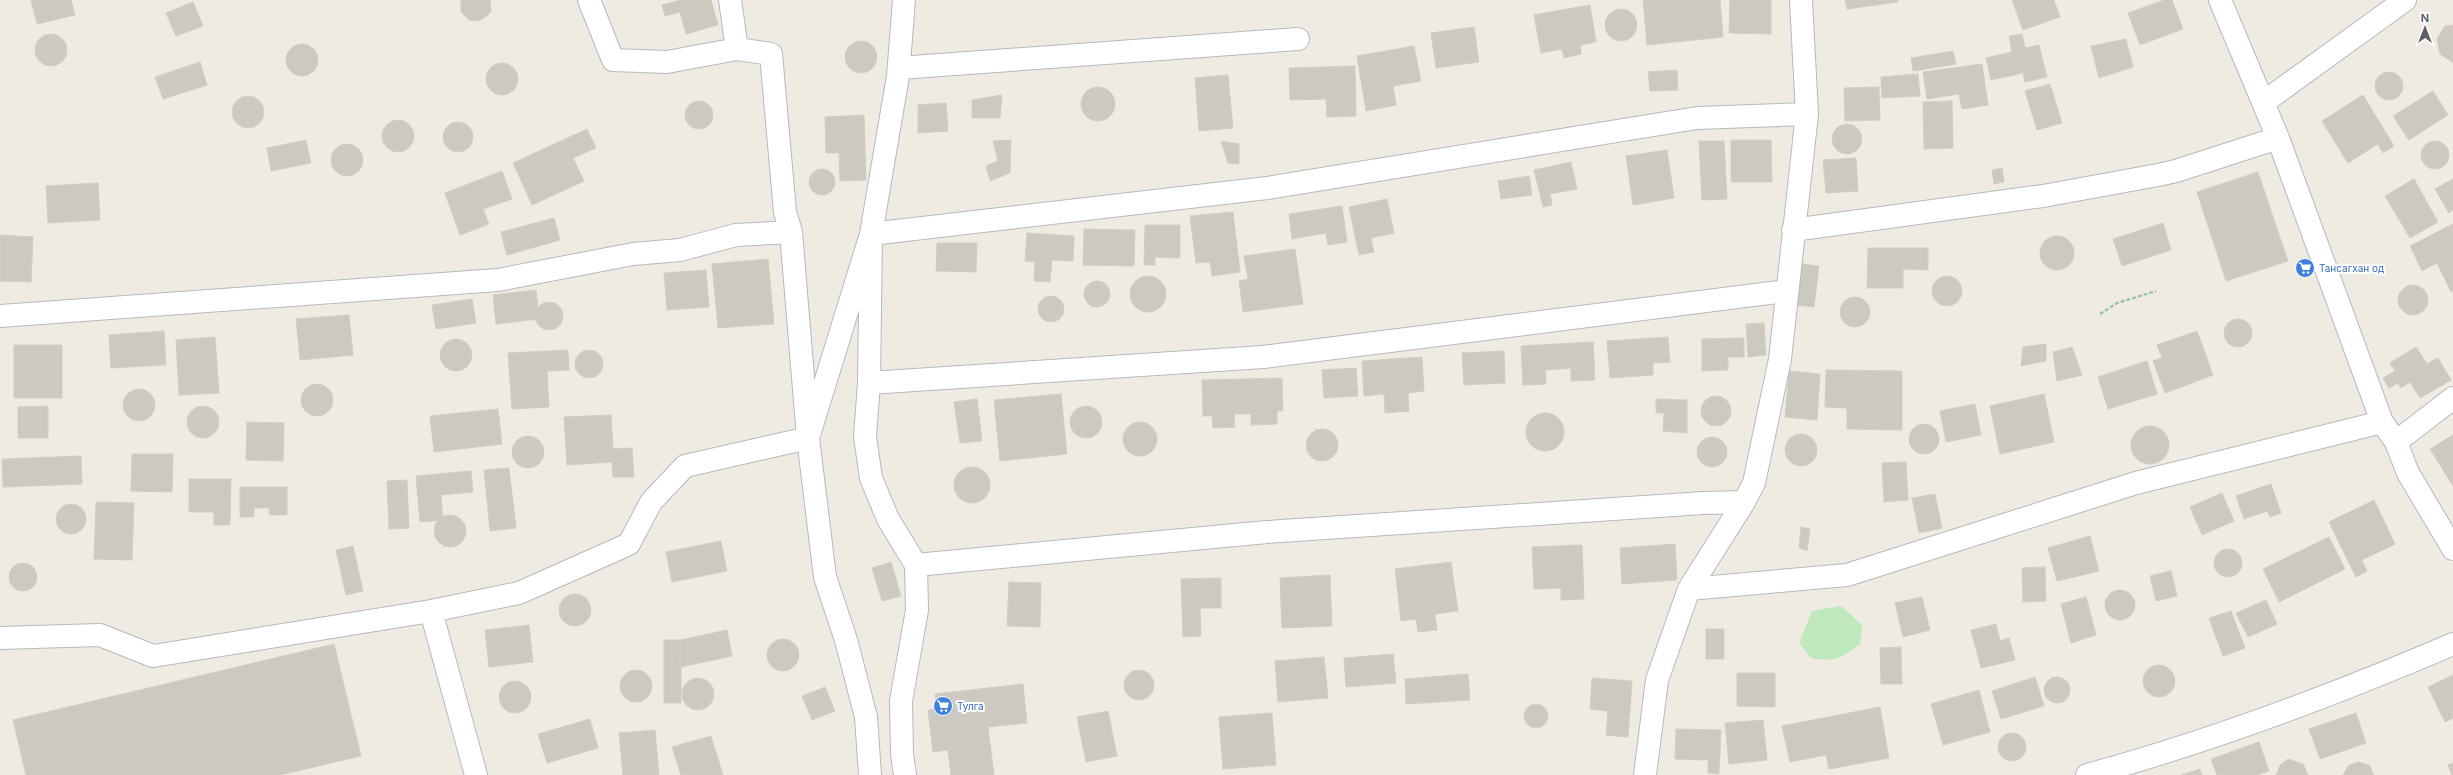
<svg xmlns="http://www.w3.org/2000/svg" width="2453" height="775" font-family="Inter,sans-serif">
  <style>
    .green { fill: #c0e8bd }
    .building { fill: #ccc8c2; stroke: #d4cdc1 }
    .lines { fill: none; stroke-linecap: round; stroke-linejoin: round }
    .street-casing { stroke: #b5b9be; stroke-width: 24 }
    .path { stroke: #96c9a2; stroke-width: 2.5; stroke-dasharray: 4 2; stroke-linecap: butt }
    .street { stroke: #fff; stroke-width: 22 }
    .labels { text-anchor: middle; stroke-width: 4; stroke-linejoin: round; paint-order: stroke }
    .shop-label { font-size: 10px; fill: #366cbe; stroke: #fff; text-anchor: start }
  </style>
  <rect width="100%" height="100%" fill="#efebe3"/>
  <path class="green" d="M1841,606L1862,625L1860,644C1842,659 1834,662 1811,658L1799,643L1812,611Z"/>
  <path class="building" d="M31,0H71L75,15L37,24Z
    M461,0H490L491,11L488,15L479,21L469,20L461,12Z
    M681,0H711L718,25L686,34L680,12L665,16L662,5Z
    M1643,0H1720L1723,37L1647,45Z
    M1730,0H1771V34L1729,33Z
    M1845,0H1897L1898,2L1847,9Z
    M2012,0H2054L2060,17L2023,30Z
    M2164,0H2172L2183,29L2140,45L2128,13Z
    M193,2L203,26L176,36L166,13Z
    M1590,5L1596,42L1580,45L1581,54L1564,58L1562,49L1541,53L1534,15Z
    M1605 25a16 16 0 1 1 32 0a16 16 0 1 1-32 0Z
    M2453,25V62H2452L2440,54L2437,39L2445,26Z
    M1474,27L1479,62L1436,68L1431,33Z
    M35 50a16 16 0 1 1 32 0a16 16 0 1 1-32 0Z
    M2022,34L2025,48L2039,45L2047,77L2025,82L2023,73L1991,80L1986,58L2012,52L2009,36Z
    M2126,39L2133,67L2099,78L2091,46Z
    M845 57a16 16 0 1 1 32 0a16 16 0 1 1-32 0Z
    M286 60a16 16 0 1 1 32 0a16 16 0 1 1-32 0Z
    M1414,46L1421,81L1393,86L1396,105L1366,111L1357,56Z
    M1953,51L1956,64L1913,71L1911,58Z
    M200,62L207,85L163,99L155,77Z
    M486 79a16 16 0 1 1 32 0a16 16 0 1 1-32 0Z
    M1982,64L1988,105L1962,109L1959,94L1927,99L1923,72Z
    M1355,66L1356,116L1327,117L1326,99L1290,100L1289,68Z
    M1677,70L1678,90L1650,91L1648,72Z
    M2375 86a14 14 0 1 1 28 0a14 14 0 1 1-28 0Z
    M1918,74L1920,96L1882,98L1881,77Z
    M1228,75L1233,128L1199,131L1195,78Z
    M2050,84L2062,123L2037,130L2025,91Z
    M1081 104a17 17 0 1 1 34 0a17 17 0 1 1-34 0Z
    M1879,87L1880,120L1845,121L1844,88Z
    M2433,91L2448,115L2409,140L2393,116Z
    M1002,95L1000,118H972V100Z
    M2363,95L2394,146L2383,153L2378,144L2348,163L2322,121Z
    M232 112a16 16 0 1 1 32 0a16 16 0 1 1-32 0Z
    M685 115a14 14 0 1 1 28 0a14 14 0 1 1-28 0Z
    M1952,101L1953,148L1924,149L1923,102Z
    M946,103L948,131L918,133V105Z
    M864,115L866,180L840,181L839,153H826L825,117Z
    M382 136a16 16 0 1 1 32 0a16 16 0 1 1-32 0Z
    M443 137a15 15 0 1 1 30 0a15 15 0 1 1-30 0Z
    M1832 139a15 15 0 1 1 30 0a15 15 0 1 1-30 0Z
    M587,129L596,148L573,158L584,181L532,205L513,163Z
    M306,140L311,163L271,171L267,148Z
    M1011,140L1010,173L990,181L986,166L998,161L993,141Z
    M1731,140H1771L1772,182H1731Z
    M1221,141L1239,144V164L1228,163Z
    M1699,141H1724L1727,199L1702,200Z
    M2421 155a14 14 0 1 1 28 0a14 14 0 1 1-28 0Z
    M331 160a16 16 0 1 1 32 0a16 16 0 1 1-32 0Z
    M1667,150L1674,198L1633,205L1626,156Z
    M1856,158L1858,191L1826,193L1823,160Z
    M1571,162L1577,189L1550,194L1552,205L1543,207L1534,170Z
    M2002,168L2004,182L1994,184L1992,170Z
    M809 182a13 13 0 1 1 26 0a13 13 0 1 1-26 0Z
    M502,171L512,199L483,209L489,224L460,235L445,193Z
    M2258,172L2288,261L2226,281L2197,192Z
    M1529,176L1532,195L1501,199L1498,181Z
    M2414,179L2438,222L2410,238L2385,196Z
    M2453,179V210L2449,213L2435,189Z
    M98,183L100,220L48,223L46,186Z
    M1387,199L1394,233L1371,238L1374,252L1359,255L1349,207Z
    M1342,206L1347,242L1328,245L1326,233L1292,239L1289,214Z
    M1233,212L1240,272L1212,276L1210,262L1196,263L1190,216Z
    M554,218L560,240L507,255L501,232Z
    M2163,223L2171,250L2122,266L2113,239Z
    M2453,224V291L2451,292L2437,263L2422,271L2410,246Z
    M1145,225H1180V258L1155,257V265H1144Z
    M1084,229L1135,230L1134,266L1083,265Z
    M1027,233L1074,236L1073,261L1052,260L1050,282L1034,281L1035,262L1025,261Z
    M0,235L33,237L31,282L0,281Z
    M2040 253a17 17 0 1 1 34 0a17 17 0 1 1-34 0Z
    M937,243H977L976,272L936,271Z
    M1868,248H1928V270L1903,269V288H1867Z
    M1295,249L1303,304L1243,312L1239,281L1248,279L1244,256Z
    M768,259L774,324L718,328L712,264Z
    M1802,264L1819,266L1814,307L1796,305Z
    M706,270L709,307L667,310L664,273Z
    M1932 291a15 15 0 1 1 30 0a15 15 0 1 1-30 0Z
    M1130 294a18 18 0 1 1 36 0a18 18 0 1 1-36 0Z
    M1084 294a13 13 0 1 1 26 0a13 13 0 1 1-26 0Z
    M2398 300a15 15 0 1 1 30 0a15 15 0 1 1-30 0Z
    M536,290L539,319L496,324L493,295Z
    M1038 309a13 13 0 1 1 26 0a13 13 0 1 1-26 0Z
    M1840 312a15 15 0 1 1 30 0a15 15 0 1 1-30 0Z
    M472,299L476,323L436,329L432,305Z
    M535 316a14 14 0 1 1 28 0a14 14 0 1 1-28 0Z
    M349,315L353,355L300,360L296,319Z
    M2224 333a14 14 0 1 1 28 0a14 14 0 1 1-28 0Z
    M1764,323L1766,355L1748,357L1746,324Z
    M164,331L166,365L111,368L109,335Z
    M2197,331L2213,375L2165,393L2153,361L2162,358L2157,345Z
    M215,337L219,393L179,395L176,340Z
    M1668,337L1670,362L1653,363V375L1610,378L1607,341Z
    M1744,338V357H1728V370L1702,371V339Z
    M440 355a16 16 0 1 1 32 0a16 16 0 1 1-32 0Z
    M1593,342L1595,380L1571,381V368L1545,370L1546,384L1523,385L1521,346Z
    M2046,344V361L2021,366L2023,347Z
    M14,345H62V398H14Z
    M2072,347L2082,375L2057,381L2053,352Z
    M2416,347L2427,364L2438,358L2451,380L2420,398L2410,382L2401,388L2398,383L2389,388L2383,378L2395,371L2390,363Z
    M568,350L569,370L547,371L549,407L512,409L508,353Z
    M575 364a14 14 0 1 1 28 0a14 14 0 1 1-28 0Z
    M1504,351L1505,383L1464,385L1462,353Z
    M1422,357L1424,391L1408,393L1409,411L1385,413L1384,394L1364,396L1362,361Z
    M2147,361L2157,394L2108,409L2098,377Z
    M1356,368L1358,396L1324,398L1322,370Z
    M1826,370L1902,371V430L1847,429V408L1825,407Z
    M1789,371L1820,374L1817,420L1785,417Z
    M1282,378L1283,411H1277V424L1251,425V414H1234L1235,427L1213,428L1212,416H1203L1202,380Z
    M301 400a16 16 0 1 1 32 0a16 16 0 1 1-32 0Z
    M123 405a16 16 0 1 1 32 0a16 16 0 1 1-32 0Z
    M1061,394L1067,454L1000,461L994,400Z
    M2044,394L2054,442L2000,454L1990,406Z
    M1701 411a15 15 0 1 1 30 0a15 15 0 1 1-30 0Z
    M977,399L982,441L960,443L954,402Z
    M1656,399L1687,400V433L1663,431L1664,413H1656Z
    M1975,404L1981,435L1946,442L1940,411Z
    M1070 422a16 16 0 1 1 32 0a16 16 0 1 1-32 0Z
    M48,406V438H18V407Z
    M187 422a16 16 0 1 1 32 0a16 16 0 1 1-32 0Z
    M498,409L502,444L434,452L430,416Z
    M1526 432a19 19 0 1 1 38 0a19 19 0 1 1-38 0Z
    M611,415L613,449L632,448L634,477H613L612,462L567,465L564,417Z
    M1123 439a17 17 0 1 1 34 0a17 17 0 1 1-34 0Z
    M247,422L284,423L283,461L246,460Z
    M1909 439a15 15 0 1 1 30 0a15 15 0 1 1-30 0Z
    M2131 445a19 19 0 1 1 38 0a19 19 0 1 1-38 0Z
    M1306 445a16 16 0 1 1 32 0a16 16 0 1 1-32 0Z
    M1785 450a16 16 0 1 1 32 0a16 16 0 1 1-32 0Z
    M2453,435V486L2430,449Z
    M512 452a16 16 0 1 1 32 0a16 16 0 1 1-32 0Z
    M1697 452a15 15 0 1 1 30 0a15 15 0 1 1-30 0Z
    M132,454H173L172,492L131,491Z
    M81,456L82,484L3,487L2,459Z
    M1906,462L1908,500L1884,502L1882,463Z
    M954 485a18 18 0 1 1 36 0a18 18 0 1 1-36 0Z
    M509,468L516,528L490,531L484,470Z
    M471,471L473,492L441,495L443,520L420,522L416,476Z
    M189,479H231L230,525H214V512H189Z
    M407,480L409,528L389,529L387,481Z
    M2271,484L2281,513L2270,517L2267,511L2244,519L2236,496Z
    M240,487H287V515H269V508H254V517H240Z
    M2222,493L2234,521L2202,535L2190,507Z
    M1935,494L1942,528L1919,533L1912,498Z
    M2374,500L2395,544L2362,560L2367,571L2356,577L2329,522Z
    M96,502L134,503L132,560L94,559Z
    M56 519a15 15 0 1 1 30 0a15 15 0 1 1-30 0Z
    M434 531a16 16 0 1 1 32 0a16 16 0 1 1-32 0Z
    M1801,527L1810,529L1807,551L1799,548Z
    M2090,536L2099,571L2057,581L2048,548Z
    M2329,537L2345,569L2279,602L2263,569Z
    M721,541L727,571L672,582L666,552Z
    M1675,544L1677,580L1622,584L1620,548Z
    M1582,545L1584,599L1561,600V588L1534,589L1532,547Z
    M353,546L363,591L346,595L336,550Z
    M2214 563a14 14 0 1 1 28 0a14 14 0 1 1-28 0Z
    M891,562L901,596L882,601L872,568Z
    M1451,562L1458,611L1435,614L1437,630L1418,632L1416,619L1401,621L1395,569Z
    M9 577a14 14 0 1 1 28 0a14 14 0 1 1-28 0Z
    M2045,567L2046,601L2023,602L2022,568Z
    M2171,571L2177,596L2156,601L2150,576Z
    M1330,575L1332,626L1282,628L1280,578Z
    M1221,578V608H1200L1201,636L1183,637L1181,579Z
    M1009,582L1041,583L1040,627L1007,626Z
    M2105 605a15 15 0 1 1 30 0a15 15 0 1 1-30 0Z
    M559 610a16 16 0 1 1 32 0a16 16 0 1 1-32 0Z
    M1922,597L1930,630L1903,637L1895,603Z
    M2086,597L2096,635L2071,643L2061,604Z
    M2266,600L2277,624L2248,637L2236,613Z
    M2231,611L2245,648L2223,656L2209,618Z
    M1996,624L2000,641L2009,638L2015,660L1981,668L1971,630Z
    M529,625L533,662L489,667L485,630Z
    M1706,629H1724V659H1706Z
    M727,630L732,656L681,667L676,641Z
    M767 655a16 16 0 1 1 32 0a16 16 0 1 1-32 0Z
    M664,640H681V703H664Z
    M334,644L361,756L280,775H26L13,720Z
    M1901,647L1902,684H1881L1880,648Z
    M1393,654L1396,683L1346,687L1344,658Z
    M1324,657L1328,698L1278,702L1275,661Z
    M2143 681a16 16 0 1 1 32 0a16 16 0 1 1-32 0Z
    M1124 685a15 15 0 1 1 30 0a15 15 0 1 1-30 0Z
    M620 686a16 16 0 1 1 32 0a16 16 0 1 1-32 0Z
    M1737,673H1775V707L1737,706Z
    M1468,674L1470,700L1406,704L1405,679Z
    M2453,675V718L2445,722L2428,687Z
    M2035,677L2044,706L2001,719L1992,691Z
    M2044 690a13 13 0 1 1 26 0a13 13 0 1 1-26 0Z
    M1592,678L1632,681L1628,737L1606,735L1608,711L1590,709Z
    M682 694a16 16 0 1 1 32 0a16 16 0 1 1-32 0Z
    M499 697a16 16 0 1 1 32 0a16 16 0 1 1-32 0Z
    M1023,684L1027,723L988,727L994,775H951L948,750L933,752L928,710L937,709L935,694Z
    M825,687L835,711L812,720L802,696Z
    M1979,690L1990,732L1943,745L1931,704Z
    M1524 716a12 12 0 1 1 24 0a12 12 0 1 1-24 0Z
    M1880,707L1889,758L1829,769L1826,755L1790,762L1782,726Z
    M1108,711L1117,756L1086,762L1077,717Z
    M1272,713L1276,765L1223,769L1219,717Z
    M2356,713L2366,743L2320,759L2309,729Z
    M590,719L598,748L547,763L538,734Z
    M1763,720L1767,760L1729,764L1725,723Z
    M1676,729L1721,730L1719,774L1708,773V760L1675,759Z
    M655,730L659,775H623L619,733Z
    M1998 747a14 14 0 1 1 28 0a14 14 0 1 1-28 0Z
    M711,736L723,775H681L672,747Z
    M2259,742L2269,771L2257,775H2217L2211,759Z
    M2288,759L2303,764L2308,775H2276L2280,765Z
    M2358,762L2369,765L2374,775H2343L2349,765Z
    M2453,763V775H2452L2448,765Z
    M2200,769L2202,775H2181Z"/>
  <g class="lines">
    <defs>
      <path id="street" d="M589,0L613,60L667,62L737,49L771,54L785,212L791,232L808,438L825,577L846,640L866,717L870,775
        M730,0L737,49
        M904,0L898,76L871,234L869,383L865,437L871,478L888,519L916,565L917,610L901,701L902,754L905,775
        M2220,0L2278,138L2382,422L2396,442L2408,473L2453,549
        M899,68L1298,39
        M2264,102L2405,0
        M1793,230L2043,196L2158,175L2176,171L2278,138
        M0,316L498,280L633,254L680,250L736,235L791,232
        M869,383L1263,357L1786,291
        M808,438L871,234L1267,188L1697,118L1807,114
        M2396,442L2453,398
        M916,565L1267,532L1703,503L1744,502
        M1689,589L1847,575L2136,483L2382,422
        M431,611L476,775
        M0,638L100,635L153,656L431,611L519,593L629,544L651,502L685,466L808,438
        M1645,775L1657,680L1689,589L1744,502L1754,483L1780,359L1807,114L1801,0
        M2087,775C2212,741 2334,695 2453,644"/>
    </defs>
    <use href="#street" class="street-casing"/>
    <path class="path" d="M2100,314L2117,303L2156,291"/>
    <use href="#street" class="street"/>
  </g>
  <defs>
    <symbol id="supermarket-disc" viewBox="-11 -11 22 22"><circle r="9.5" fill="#3f7fe0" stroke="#fff"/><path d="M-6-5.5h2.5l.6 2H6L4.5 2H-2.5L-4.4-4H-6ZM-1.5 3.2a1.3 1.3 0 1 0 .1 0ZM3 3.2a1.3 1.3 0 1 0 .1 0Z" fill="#fff"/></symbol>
  </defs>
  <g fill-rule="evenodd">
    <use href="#supermarket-disc" x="2294" y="257" width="22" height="22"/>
    <use href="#supermarket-disc" x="932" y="695" width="22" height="22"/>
  </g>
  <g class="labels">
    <g class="shop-label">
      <text x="2319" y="272">Тансагхан од</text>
      <text x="957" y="710">Тулга</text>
    </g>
  </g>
  <g transform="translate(2425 28)" stroke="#ffffff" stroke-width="3" paint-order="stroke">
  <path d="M0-3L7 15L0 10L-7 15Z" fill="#5b6064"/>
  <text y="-6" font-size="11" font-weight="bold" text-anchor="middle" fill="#5b6064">N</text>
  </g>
</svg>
